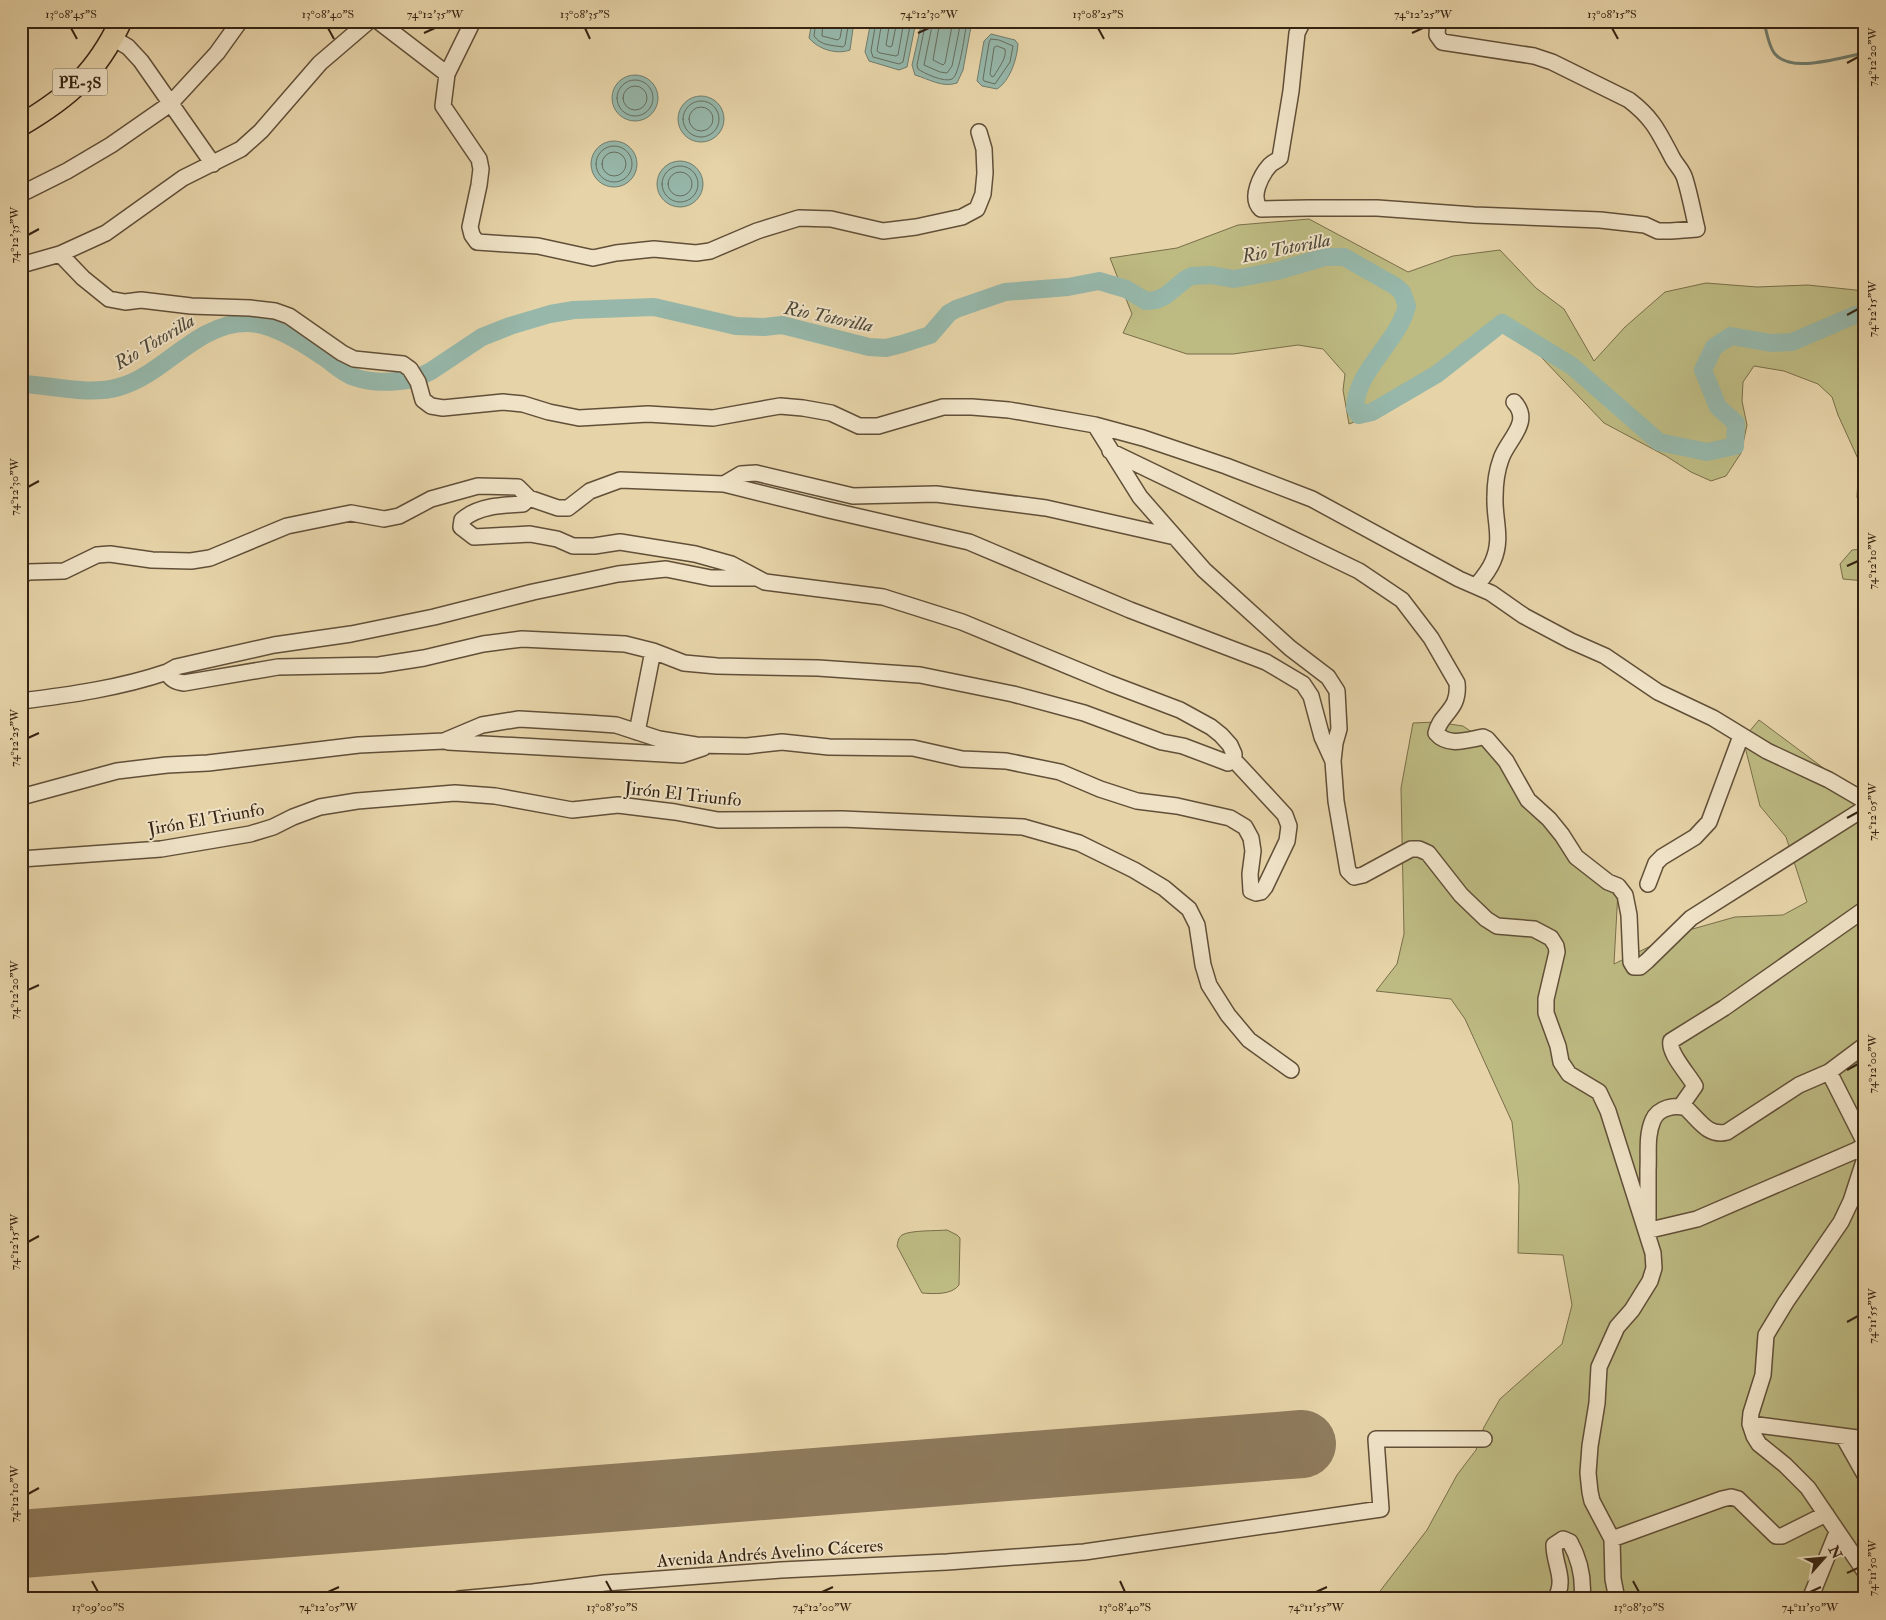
<svg xmlns="http://www.w3.org/2000/svg" width="1886" height="1620" font-family="'IM FELL Double Pica',serif">
  <style>
    .green { fill: #bdba82; stroke: #796e4a }
    .water { fill: #96b7aa; stroke: #6f7c6d }
    .lines { fill: none; stroke-linecap: round; stroke-linejoin: round }
    .shore { stroke: #666d5e; stroke-width: 1 }
    .stream { stroke: #6f7c6d; stroke-width: 3 }
    .river { stroke: #96b7aa; stroke-width: 18 }
    .runway { stroke: #8e7b5d; stroke-width: 68 }
    .minor-casing { stroke: #614f38; stroke-width: 18 }
    .highway-casing { stroke: #352312; stroke-width: 24 }
    .minor { stroke: #efe2c6; stroke-width: 15 }
    .highway { stroke: #e6d3a8; stroke-width: 21 }
    .ticks { fill: none; stroke: #352312; stroke-width: 2 }
    .labels { text-anchor: middle; stroke-width: 4; stroke-linejoin: round; paint-order: stroke }
    .shield { fill: #efe2c6; stroke: #6d5c48; stroke-width: 1 }
    .shield-label { font-size: 16px; font-weight: bold; fill: #352312 }
    .street-label { font-size: 18px; fill: #352312; stroke: #efe2c6 }
    .water-label { font-size: 19px; font-style: italic; fill: #4d4838; stroke: #efe2c6 }
    .neatline { fill: none; stroke: #352312; stroke-width: 2 }
    .ticks-label { font-size: 12px; text-anchor: middle; fill: #352312 }
  </style>
  <rect width="100%" height="100%" fill="#e6d3a8"/>
  <filter id="stains"><feTurbulence type="fractalNoise" baseFrequency=".004" numOctaves="4"/><feColorMatrix values="0 0 0 0 .2 0 0 0 0 .09 0 0 0 0 .02 0 0 0 .5 -.17"/></filter>
  <radialGradient id="worn" r=".72"><stop offset=".6" stop-color="#630" stop-opacity="0"/><stop offset="1" stop-color="#630" stop-opacity=".3"/></radialGradient>
  <path class="green" d="M1309,219L1408,272L1453,256L1500,250L1536,288L1564,309L1594,361L1625,327L1665,292L1706,283L1757,287L1808,285L1865,291V518L1857,497L1859,461L1838,415L1832,397L1818,384L1784,371L1754,366L1743,382L1742,401L1747,425L1741,453L1726,476L1711,481L1691,472L1666,456L1604,423L1522,337L1502,328L1482,334L1468,346L1432,385L1388,409L1349,424L1343,390L1345,374L1323,349L1298,345L1233,354H1187L1123,333L1132,314L1110,258L1177,248L1238,225Z
    M1865,549V581L1843,579L1840,564L1852,550Z
    M1759,720L1865,799V1599H1374L1427,1530L1457,1475L1476,1450L1484,1427L1500,1399L1562,1344L1572,1305L1563,1255L1518,1253L1519,1186L1512,1122L1465,1019L1451,999L1376,991L1397,964L1404,934L1401,788L1413,723L1436,722L1463,726L1485,741L1565,847L1618,890L1614,964L1675,934L1735,917L1783,915L1807,902L1786,837L1760,806L1743,739Z
    M947,1230L957,1235L960,1238L959,1285C952,1295 934,1294 922,1293L897,1246C898,1242 898,1238 902,1235C910,1230 937,1231 947,1230Z"/>
  <path class="water" d="M812,21H854L850,50C836,55 818,49 809,38Z
    M871,21H916L907,67L899,70L869,61L865,52Z
    M922,21H972L963,70L957,83C942,88 929,79 915,75L912,65Z
    M991,34L1015,40L1018,44C1017,59 1010,81 997,89L982,86L977,81L984,41Z
    M612 98a23 23 0 1 1 46 0a23 23 0 1 1-46 0Z
    M678 119a23 23 0 1 1 46 0a23 23 0 1 1-46 0Z
    M591 164a23 23 0 1 1 46 0a23 23 0 1 1-46 0Z
    M657 184a23 23 0 1 1 46 0a23 23 0 1 1-46 0Z"/>
  <g class="lines">
    <path class="shore" d="M816,21L814,36C821,46 832,45 843,47L845,45L849,21
      M823,21L822,36L838,40L840,38L843,21
      M876,21L871,51L873,57L899,64L903,62L911,21
      M882,21L877,51L880,53L896,56L898,55L904,21
      M890,21L886,45L890,47L892,46L897,21
      M926,21L917,65L918,69C923,73 945,83 952,79C960,75 965,31 967,21
      M933,21L924,65L940,72L947,73L952,66L961,21
      M940,21L933,60L943,65L945,63L953,21
      M991,39L999,40L1013,46L1010,62L995,84L984,81L983,79L989,43Z
      M997,46L1005,49C1007,58 999,67 994,76L992,77L990,74L994,48Z
      M617 98a18 18 0 1 1 36 0a18 18 0 1 1-36 0Z
      M623 98a12 12 0 1 1 24 0a12 12 0 1 1-24 0Z
      M683 119a18 18 0 1 1 36 0a18 18 0 1 1-36 0Z
      M689 119a12 12 0 1 1 24 0a12 12 0 1 1-24 0Z
      M596 164a18 18 0 1 1 36 0a18 18 0 1 1-36 0Z
      M602 164a12 12 0 1 1 24 0a12 12 0 1 1-24 0Z
      M662 184a18 18 0 1 1 36 0a18 18 0 1 1-36 0Z
      M668 184a12 12 0 1 1 24 0a12 12 0 1 1-24 0Z"/>
    <path class="stream" d="M1764,21C1766,31 1769,47 1775,54C1792,74 1841,57 1865,53"/>
    <path class="river" d="M417,378L431,371L482,337L510,326L550,314L574,310L654,307L736,326L764,327L782,325L869,347L886,348L902,344L930,335L949,313L956,309L1005,292L1068,287L1099,281L1126,289L1146,301L1156,300L1165,296L1186,279L1192,276L1211,275L1234,279L1277,271L1325,257H1344L1395,286L1402,292L1407,306C1398,343 1357,368 1355,408L1359,415L1372,412L1437,374L1502,323L1572,366L1659,442L1707,452L1735,446L1736,423L1718,407L1703,370L1714,347L1731,336L1771,343L1792,342L1855,315L1865,316
      M21,384C54,385 87,396 119,387C165,374 196,323 247,323C271,323 303,343 322,356C333,363 342,373 354,377C374,384 394,382 414,379"/>
    <path class="runway" d="M21,1544L1302,1444"/>
    <defs>
      <path id="minor" d="M378,21L447,74
        M473,21L447,74L443,106L479,159L481,169L479,185L470,227L472,235L477,242L538,246L593,258L616,253L654,249L696,253L710,251L757,231L799,218L831,219L883,231L916,227L962,217L977,209L983,194L985,173L984,149L979,132
        M1303,21L1297,33L1291,91L1280,158C1277,161 1273,162 1270,165C1261,175 1249,198 1261,209L1308,208H1377L1474,215L1600,220L1645,225L1658,231H1671L1697,229C1693,212 1690,195 1685,179C1683,171 1677,166 1673,159C1659,133 1654,119 1629,100L1552,62L1534,56L1442,42L1437,35L1438,21
        M113,38L128,47L141,61L213,164
        M21,194L67,171L111,145L170,104L217,53L240,21
        M60,254L83,278L109,299L125,302L141,300L191,306L250,308L275,311L289,316L342,353L354,359L403,364L410,369L418,382L423,400L431,406L443,408L503,402L523,404L549,412L579,418L648,414L713,418L780,406L803,408L831,413L859,426H878L943,407H972L1009,410L1095,425L1143,438L1226,466L1312,499L1459,579L1491,593L1524,616L1571,641L1605,656L1658,692L1713,718L1767,751L1829,780L1865,801
        M21,265L60,254L106,233L183,178L241,149L261,131L320,63L369,21
        M1095,425L1140,497L1204,570L1290,648L1328,677L1337,691L1339,729L1335,743L1333,761L1336,801L1348,871L1354,877L1363,875L1411,849H1419L1428,853L1461,895L1486,919L1497,926L1534,929L1551,938L1556,946L1557,952L1546,999V1013L1558,1046L1561,1062L1569,1074L1599,1092L1608,1111L1653,1253L1654,1268L1650,1281L1632,1310L1617,1327L1599,1367L1597,1403L1590,1446L1588,1473L1590,1492L1592,1501L1612,1539L1613,1579L1617,1599
        M1110,451L1359,571L1402,600L1431,638L1457,683C1460,711 1440,713 1436,733C1448,747 1467,740 1483,737L1487,739L1506,761L1528,800L1549,819L1562,835L1576,857L1608,882L1618,886L1625,895L1629,915L1631,962L1634,967H1640L1647,961L1691,918L1865,808
        M724,484L741,474L756,473L853,496L936,494L1046,508L1175,537
        M21,576L28,572L64,571L97,555L110,554L152,560L191,561L210,558L287,526L351,513L384,519L399,516L431,499L478,486L518,487L529,498
        M755,578H711L666,569L618,574L533,592L434,617L351,634L274,645L176,667L167,672C171,680 176,682 184,683L278,667L379,665L424,658L483,644L522,639L625,644L653,651L684,663L717,666L818,668L920,675L1013,694L1084,713L1162,742L1183,746L1228,763L1234,760V754L1230,745L1221,735L1211,727L1180,710L1109,683L962,622L883,597L765,582L731,564L695,554L620,542L594,546H573L557,539L530,534L474,537L461,527L462,520C478,506 502,505 523,504L529,498L558,508H568L590,491L620,480L724,484L829,510L969,542L1130,610L1266,662L1303,684L1311,696L1322,737L1333,761
        M1476,586C1482,579 1489,571 1493,561C1503,538 1494,520 1495,497C1495,486 1497,470 1501,459C1507,440 1533,422 1514,402
        M21,701C70,695 120,688 167,672
        M637,732L653,651
        M448,742L682,755L703,748
        M21,797L117,771L167,765L208,763L359,745L444,741L482,725L519,719L588,723L616,725L659,739L696,745L747,746L782,742L829,747L913,748L962,759L1006,761L1060,772L1100,789L1137,801L1177,806L1230,818L1245,827L1251,838L1253,851L1250,874L1251,891L1256,893L1261,892L1265,887L1287,841L1289,826L1285,815L1234,760
        M21,859L161,849L250,834L273,827L293,817L320,807L357,801L455,793L495,796L572,810L618,805L675,812L718,820L842,819L1023,827L1079,843L1134,870L1164,888L1189,909L1197,925L1203,965L1209,985L1228,1015L1249,1040L1291,1070
        M1648,884L1656,863L1662,857L1695,837L1709,822L1741,736
        M1865,1045L1829,1072L1799,1085L1727,1132C1708,1137 1699,1120 1686,1108C1675,1104 1658,1108 1653,1120C1646,1136 1649,1153 1648,1170C1648,1187 1648,1203 1648,1220L1646,1231L1697,1219L1857,1150L1865,1144
        M1829,1072L1865,1143
        M1681,1106L1695,1086C1689,1075 1668,1053 1671,1041L1724,1008L1865,909
        M1865,1158L1851,1201L1841,1222L1786,1302L1766,1335L1763,1375L1751,1413L1750,1424L1754,1436L1759,1444L1785,1465L1808,1488L1865,1572
        M1750,1424L1865,1439
        M1843,1436L1865,1475
        M1612,1539L1722,1499L1731,1497L1738,1499L1776,1536H1782L1826,1514
        M459,1599L533,1592L605,1583L781,1570L947,1562L1084,1552L1381,1509L1376,1439H1484
        M1555,1599C1567,1580 1554,1565 1554,1545L1563,1539L1570,1542C1580,1560 1584,1578 1582,1599
        M1810,1599L1837,1532"/>
      <path id="highway" d="M21,125C70,96 96,73 121,21"/>
    </defs>
    <use href="#minor" class="minor-casing"/>
    <use href="#highway" class="highway-casing"/>
    <use href="#minor" class="minor"/>
    <use href="#highway" class="highway"/>
  </g>
  <path class="ticks" d="M71,28L77,39M328,28L334,39M585,28L590,39M1098,28L1104,39M1612,28L1618,39M424,33L435,28M918,33L929,28M1412,33L1423,28M1847,63L1858,57M28,235L39,229M1847,315L1858,309M28,487L39,481M1847,566L1858,561M28,738L39,733M1847,818L1858,812M28,990L39,985M1847,1070L1858,1064M28,1242L39,1236M1847,1322L1858,1316M28,1494L39,1488M1847,1573L1858,1568M92,1581L98,1592M606,1581L612,1592M1120,1581L1125,1592M1633,1581L1639,1592M328,1592L339,1587M822,1592L833,1587M1316,1592L1327,1587M1810,1592L1821,1587"/>
  <g class="labels">
    <rect class="shield" x="52.5" y="68.5" width="55" height="27" rx="4"/>
    <g class="shield-label">
      <text x="80" y="88">PE-3S</text>
    </g>
    <g class="street-label">
      <text transform="translate(683 794) rotate(6)" y="6">Jirón El Triunfo</text>
      <text transform="translate(206 819) rotate(-10)" y="6">Jirón El Triunfo</text>
      <text transform="translate(770 1553) rotate(-4)" y="6">Avenida Andrés Avelino Cáceres</text>
    </g>
    <g class="water-label">
      <text transform="translate(1286 247) rotate(-11)" y="7">Rio Totorilla</text>
      <text transform="translate(829 316) rotate(12)" y="7">Rio Totorilla</text>
      <text transform="translate(154 341) rotate(-31)" y="7">Rio Totorilla</text>
    </g>
  </g>
  <rect width="1886" height="1620" fill="none" stroke="#e6d3a8" stroke-width="55"/>
  <g transform="translate(1824 1558) rotate(63)" stroke="#efe2c6" stroke-width="4" paint-order="stroke">
  <path d="M0-4L9 19L0 12L-9 19Z" fill="#352312"/>
  <text y="-8" font-size="14" font-weight="bold" text-anchor="middle" fill="#352312">N</text>
  </g>
  <rect x="28" y="28" width="1830" height="1564" class="neatline"/>
  <g class="ticks-label">
    <text x="71" y="18">13°08'45"S</text>
    <text x="328" y="18">13°08'40"S</text>
    <text x="435" y="18">74°12'35"W</text>
    <text x="585" y="18">13°08'35"S</text>
    <text x="929" y="18">74°12'30"W</text>
    <text x="1098" y="18">13°08'25"S</text>
    <text x="1423" y="18">74°12'25"W</text>
    <text x="1612" y="18">13°08'15"S</text>
    <text transform="translate(1872 57) rotate(-90)" y="4">74°12'20"W</text>
    <text transform="translate(14 235) rotate(-90)" y="4">74°12'35"W</text>
    <text transform="translate(1872 309) rotate(-90)" y="4">74°12'15"W</text>
    <text transform="translate(14 487) rotate(-90)" y="4">74°12'30"W</text>
    <text transform="translate(1872 561) rotate(-90)" y="4">74°12'10"W</text>
    <text transform="translate(14 738) rotate(-90)" y="4">74°12'25"W</text>
    <text transform="translate(1872 812) rotate(-90)" y="4">74°12'05"W</text>
    <text transform="translate(14 990) rotate(-90)" y="4">74°12'20"W</text>
    <text transform="translate(1872 1064) rotate(-90)" y="4">74°12'00"W</text>
    <text transform="translate(14 1242) rotate(-90)" y="4">74°12'15"W</text>
    <text transform="translate(1872 1316) rotate(-90)" y="4">74°11'55"W</text>
    <text transform="translate(14 1494) rotate(-90)" y="4">74°12'10"W</text>
    <text transform="translate(1872 1568) rotate(-90)" y="4">74°11'50"W</text>
    <text x="98" y="1611">13°09'00"S</text>
    <text x="328" y="1611">74°12'05"W</text>
    <text x="612" y="1611">13°08'50"S</text>
    <text x="822" y="1611">74°12'00"W</text>
    <text x="1125" y="1611">13°08'40"S</text>
    <text x="1316" y="1611">74°11'55"W</text>
    <text x="1639" y="1611">13°08'30"S</text>
    <text x="1810" y="1611">74°11'50"W</text>
  </g>
  <rect width="100%" height="100%" filter="url(#stains)"/>
  <rect width="100%" height="100%" fill="url(#worn)"/>
</svg>
